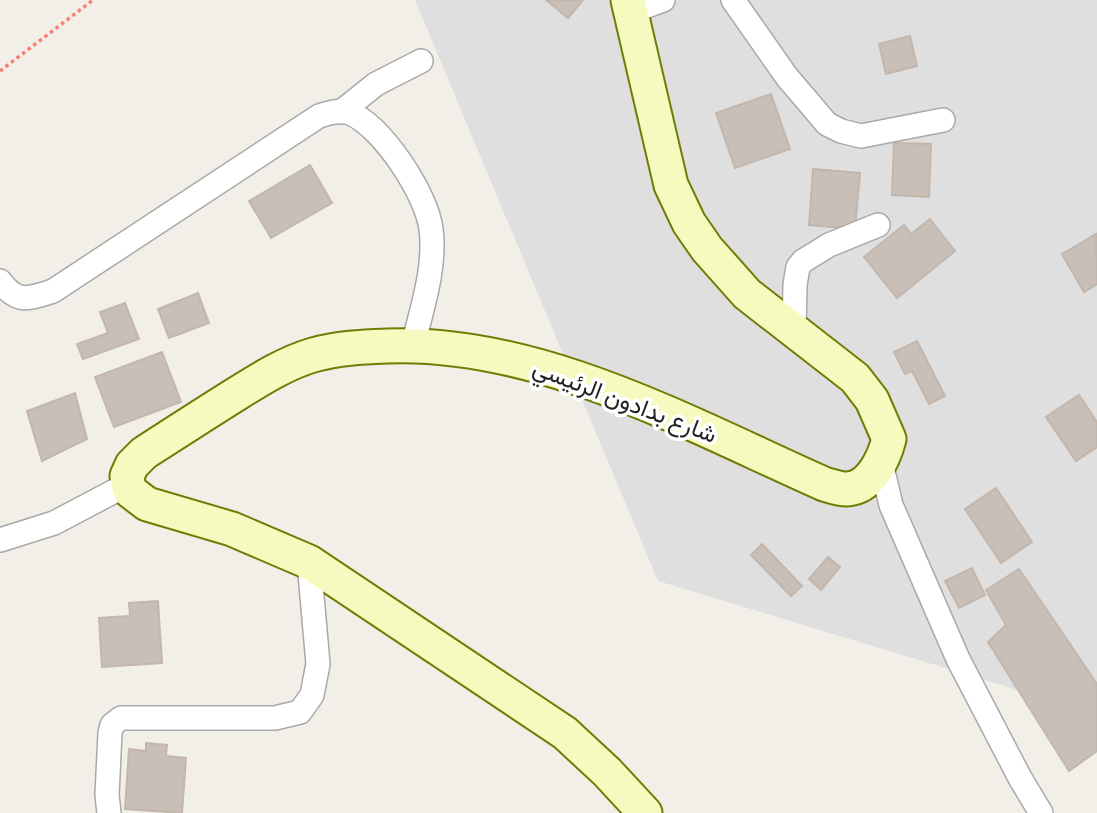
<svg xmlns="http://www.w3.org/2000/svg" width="1097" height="813" font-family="Signika,Vazirmatn,sans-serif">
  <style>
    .residential { fill: #e0dfdf }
    .building { fill: #c7bfb8; stroke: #c4b6ab; stroke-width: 2 }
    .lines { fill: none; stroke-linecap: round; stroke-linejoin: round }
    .minor-casing { stroke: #a9a9a9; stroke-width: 26 }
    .secondary-casing { stroke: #707d05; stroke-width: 37 }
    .path { stroke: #fa8072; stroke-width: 3.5; stroke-dasharray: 3.5 3.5; stroke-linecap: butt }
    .minor { stroke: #fff; stroke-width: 23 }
    .secondary { stroke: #f7fabf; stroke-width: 33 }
    .labels { text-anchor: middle; stroke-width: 7; stroke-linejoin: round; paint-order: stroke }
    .street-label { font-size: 24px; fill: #222; stroke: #fff }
  </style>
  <rect width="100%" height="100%" fill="#f2efe9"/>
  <path class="residential" d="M415,0H1097V714L658,581Z"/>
  <path class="building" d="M546,0H583L568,18Z
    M910,36L917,66L886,74L879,44Z
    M771,94L790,149L735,168L716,113Z
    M894,143L931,144L929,197L892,195Z
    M310,165L332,203L271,238L249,201Z
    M813,169L860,173L855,229L809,225Z
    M930,219L955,251L897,298L864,257L904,225L911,234Z
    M1096,234L1097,284L1084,292L1062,254Z
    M198,293L209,323L169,338L158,309Z
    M125,303L139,339L83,359L77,344L108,333L100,312Z
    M917,341L945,396L929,404L912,371L905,374L894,352Z
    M162,352L181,402L114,427L95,377Z
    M75,393L87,439L42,461L27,411Z
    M1079,395L1097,422V447L1076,461L1046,417Z
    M996,488L1032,542L1001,563L965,509Z
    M762,544L802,586L791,596L751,555Z
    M828,557L840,567L821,590L809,579Z
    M972,568L985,595L959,608L945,581Z
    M1019,569L1097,684V751L1069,771L988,642L1006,625L986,590Z
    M158,601L162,663L102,667L99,618L130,616L129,603Z
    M146,743L167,745L166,756L186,758L182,813L125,809L129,749L146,751Z"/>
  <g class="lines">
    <defs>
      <path id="minor" d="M733,0L787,77L827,124L841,131L861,136L943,120
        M631,12L663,0
        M341,112L376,84L421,61
        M0,281C17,304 28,299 53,291L319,116C329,113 340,109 350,113C383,127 427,195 431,229C436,267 422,308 413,345
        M794,331L795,285L798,267L803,261L829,245L878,225
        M881,463L891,505L958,659L1020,778L1041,813
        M0,540L54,523L128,484
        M109,813L107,795L110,733L112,725L121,718H275L300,712L312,695L318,664L309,562"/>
      <path id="secondary" d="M628,0L671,185L689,223L707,249L747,294L855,378L872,400L889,439C884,458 871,488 847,489C839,489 831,486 824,484C689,424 538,340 387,346C362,347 338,348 313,355C286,363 262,378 238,393C206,413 175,433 144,453L132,465L127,476L128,484L130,491L147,504L232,529L309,562L565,733L607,772L645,813"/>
    </defs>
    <use href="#minor" class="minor-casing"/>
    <use href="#secondary" class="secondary-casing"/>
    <path class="path" d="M0,71L93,0"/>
    <use href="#minor" class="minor"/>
    <use href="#secondary" class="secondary"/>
  </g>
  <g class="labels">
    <g class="street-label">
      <text transform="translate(625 401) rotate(21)" y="8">شارع بدادون الرئيسي</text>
    </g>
  </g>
</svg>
